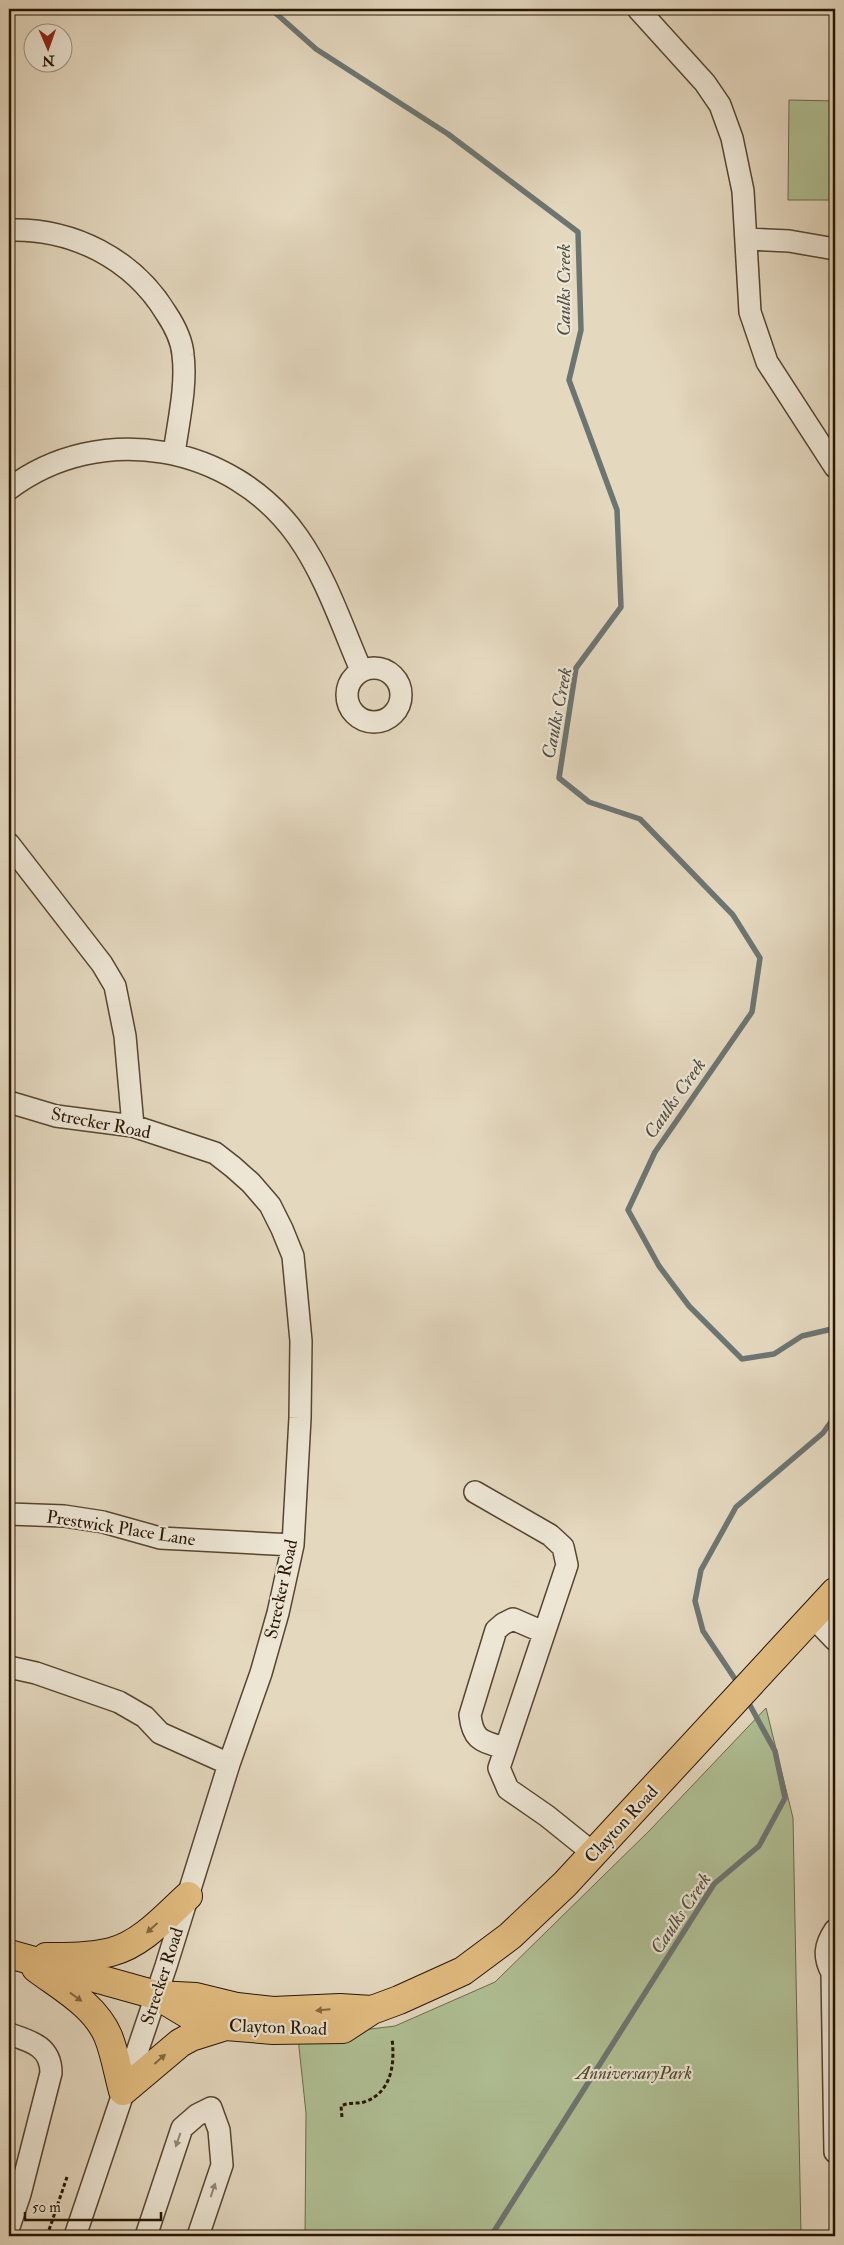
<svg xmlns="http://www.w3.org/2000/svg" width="844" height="2245" font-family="'IM FELL Double Pica',serif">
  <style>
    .green { fill: #b0c095; stroke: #6c6a4a }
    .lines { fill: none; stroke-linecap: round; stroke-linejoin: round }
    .stream { stroke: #6d7572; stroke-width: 5.5 }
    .minor-casing { stroke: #564530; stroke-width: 24 }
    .major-casing { stroke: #271400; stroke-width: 30 }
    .path { stroke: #271400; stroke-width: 3; stroke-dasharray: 4 2.5; stroke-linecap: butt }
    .minor { stroke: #ede6d5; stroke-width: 21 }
    .major { stroke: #e2bc80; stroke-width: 28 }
    .oneway { fill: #846840 }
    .oneway2 { fill: #948875 }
    .labels { text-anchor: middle; stroke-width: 4.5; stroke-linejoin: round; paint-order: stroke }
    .street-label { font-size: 18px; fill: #271400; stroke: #ede6d5 }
    .park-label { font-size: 18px; font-style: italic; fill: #50482d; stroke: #ede6d5 }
    .water-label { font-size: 19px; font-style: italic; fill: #504d42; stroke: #ede6d5 }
  </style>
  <rect width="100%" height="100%" fill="#e4d8bf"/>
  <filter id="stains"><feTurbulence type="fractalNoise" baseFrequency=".004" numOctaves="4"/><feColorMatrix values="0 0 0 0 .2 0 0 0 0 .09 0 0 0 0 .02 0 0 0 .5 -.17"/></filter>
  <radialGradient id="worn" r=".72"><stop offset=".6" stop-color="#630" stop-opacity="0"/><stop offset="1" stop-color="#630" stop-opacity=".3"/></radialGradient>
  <path class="green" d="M789,100L835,101V200H788Z
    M766,1708L793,1818L801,2236H305L306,2113L298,2038L395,2026L495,1982L650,1830Z"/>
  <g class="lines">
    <path class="stream" d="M271,9L316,49L448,134L578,232L581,330L569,380L617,510L621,607L576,668L559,778L589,802L640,819L733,915L760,958L752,1012L655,1152L628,1210L659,1266L689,1306L742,1359L774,1354L802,1336L832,1329L835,1332
      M739,1685L703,1631L695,1601L701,1570L736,1507L823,1433L835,1416
      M491,2236L714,1884L759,1846L785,1798L775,1751L746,1698"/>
    <defs>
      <path id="minor" d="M638,9L705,83L720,105L732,138L743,191L750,312L767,362L835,467
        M9,230C73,228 133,259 166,313C174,325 182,341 183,355C187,386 178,423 174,454
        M746,239L789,241L835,249
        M9,489C100,420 233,444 298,537C326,577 342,626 361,670
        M347 695a27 27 0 1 1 54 0a27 27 0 1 1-54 0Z
        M9,844L102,964L115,986L125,1036L133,1126
        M9,1102L56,1116L133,1126L215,1153L233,1167L251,1183L270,1205L282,1229L293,1256L301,1341L300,1418L293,1545L278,1613L261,1673L229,1764L166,1966L75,2236
        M475,1492L550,1535L563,1547L567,1565L499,1768L508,1789L547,1816L593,1853
        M9,1514L64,1516L103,1522L160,1538L293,1545
        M813,1617L835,1640
        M9,1667L36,1673L119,1702L145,1717L160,1733L229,1764
        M504,1748C482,1741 473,1741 470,1715L496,1630L503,1624L513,1619L543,1632
        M835,1930C825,1945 823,1956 832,1973L835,2152
        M9,2034C30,2041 51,2046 51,2073L20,2194L9,2227
        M146,2236L182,2128L197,2115L211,2108L219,2130L222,2165L198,2236"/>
      <path id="major" d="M9,1954L156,1995L196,1997L237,2007L273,2011L340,2008L372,2010
        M46,1957C67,1957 91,1957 111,1952C142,1944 166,1916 188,1896
        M36,1968C61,1987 95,2005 108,2036C115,2053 118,2073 123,2091L180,2043L191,2037L226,2026
        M156,1995L191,2016L226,2026L273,2030L343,2029L372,2010L399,2000L463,1971L510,1936L565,1884L835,1592"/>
    </defs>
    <use href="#minor" class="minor-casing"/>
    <use href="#major" class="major-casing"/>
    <path class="path" d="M342,2117L341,2106C349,2102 357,2104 364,2102C392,2093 395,2063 392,2039
      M47,2236L67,2177"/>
    <use href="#minor" class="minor"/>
    <use href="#major" class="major"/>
  </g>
  <defs><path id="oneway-solid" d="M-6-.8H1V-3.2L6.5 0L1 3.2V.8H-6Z" transform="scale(1.25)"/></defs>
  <g class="oneway">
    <use href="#oneway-solid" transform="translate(152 1928) rotate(138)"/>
    <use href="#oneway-solid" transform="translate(76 1997) rotate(36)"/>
    <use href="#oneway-solid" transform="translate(323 2010) rotate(175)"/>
    <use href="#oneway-solid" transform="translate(160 2059) rotate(-41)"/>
  </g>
  <g class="oneway2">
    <use href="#oneway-solid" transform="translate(178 2140) rotate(109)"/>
    <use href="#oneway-solid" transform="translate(213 2190) rotate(-72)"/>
  </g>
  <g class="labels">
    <g class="street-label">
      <text transform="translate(101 1123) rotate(11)" y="6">Strecker Road</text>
      <text transform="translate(121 1528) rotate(9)" y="6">Prestwick Place Lane</text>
      <text transform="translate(281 1589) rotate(-78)" y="6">Strecker Road</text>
      <text transform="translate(621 1824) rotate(-47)" y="6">Clayton Road</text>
      <text transform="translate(162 1976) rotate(-72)" y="6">Strecker Road</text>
      <text transform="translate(278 2027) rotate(2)" y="6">Clayton Road</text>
    </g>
    <g class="park-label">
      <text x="634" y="2079">AnniversaryPark</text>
    </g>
    <g class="water-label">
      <text transform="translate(563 290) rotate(-90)" y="7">Caulks Creek</text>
      <text transform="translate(556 713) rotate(-79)" y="7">Caulks Creek</text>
      <text transform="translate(674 1098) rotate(-55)" y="7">Caulks Creek</text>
      <text transform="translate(680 1913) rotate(-56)" y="7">Caulks Creek</text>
    </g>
  </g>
  <rect width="844" height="2245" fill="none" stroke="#e4d8bf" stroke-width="30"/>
  <rect x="10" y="10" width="824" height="2225" fill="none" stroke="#271400" stroke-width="2.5"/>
  <rect x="15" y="15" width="814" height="2215" fill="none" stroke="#271400"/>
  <g transform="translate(48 48) rotate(178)"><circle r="24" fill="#ede6d5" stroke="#9e9280"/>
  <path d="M0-4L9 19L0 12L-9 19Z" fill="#8f2418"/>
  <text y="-8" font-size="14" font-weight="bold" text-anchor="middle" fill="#271400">N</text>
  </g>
  <path d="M25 2212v8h136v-8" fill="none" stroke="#271400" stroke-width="2.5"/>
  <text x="32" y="2212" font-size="15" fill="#271400" stroke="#ede6d5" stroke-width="4" paint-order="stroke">50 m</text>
  <rect width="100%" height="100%" filter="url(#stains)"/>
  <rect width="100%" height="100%" fill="url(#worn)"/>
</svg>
